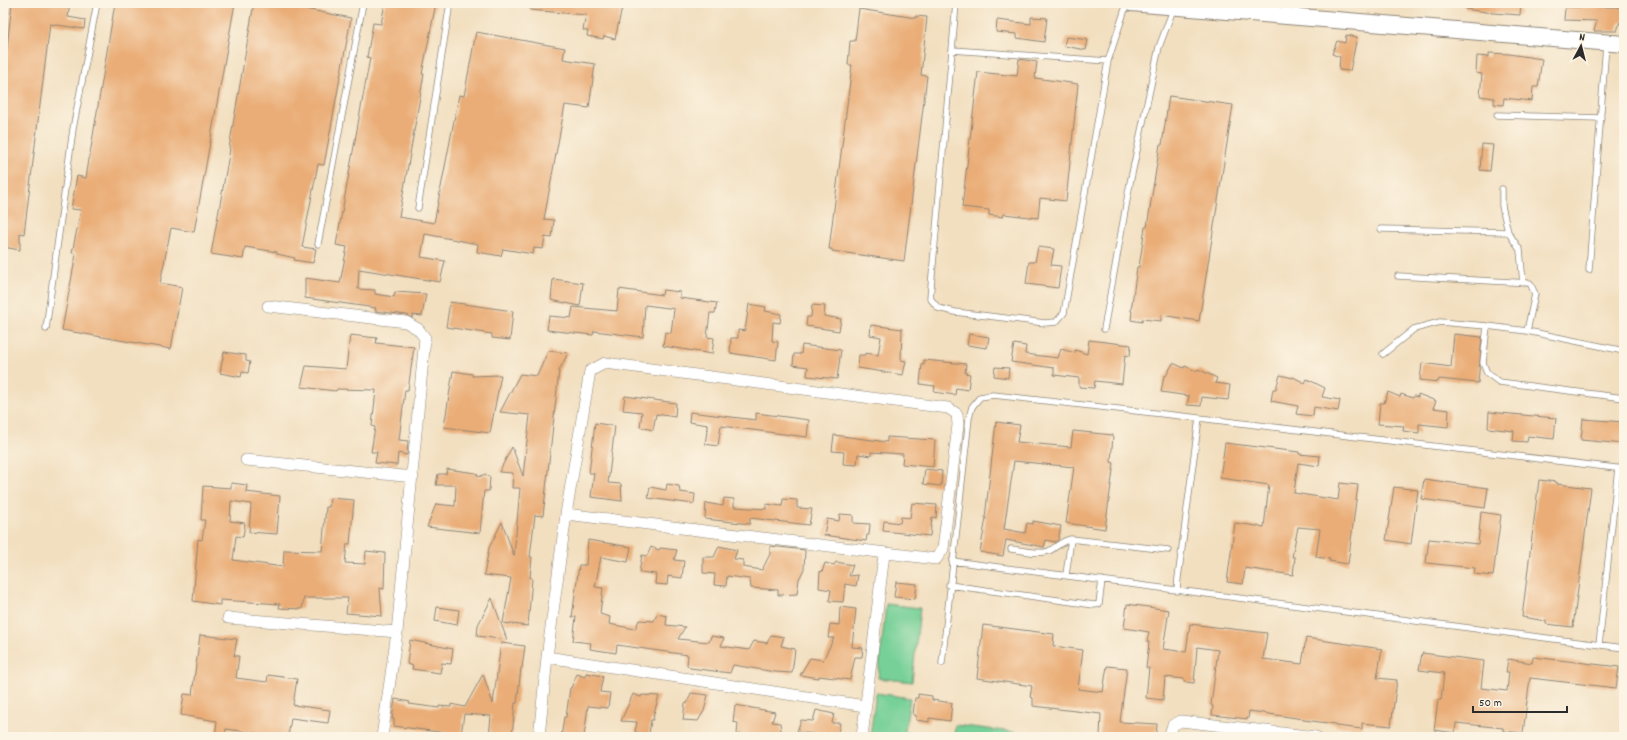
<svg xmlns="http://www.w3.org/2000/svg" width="1627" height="740" font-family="Dekko,sans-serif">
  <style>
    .green { fill: #76d097; stroke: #507e61 }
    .building { fill: #eaad77 }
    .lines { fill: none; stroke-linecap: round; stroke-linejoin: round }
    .service-casing { stroke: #8e8576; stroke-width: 7 }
    .minor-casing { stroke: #8e8576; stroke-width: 12 }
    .secondary-casing { stroke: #8e8576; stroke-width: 18 }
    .service { stroke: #fff; stroke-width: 5.5 }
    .minor { stroke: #fff; stroke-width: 11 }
    .secondary { stroke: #fff; stroke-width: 16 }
  </style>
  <rect width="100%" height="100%" fill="#fcf5e5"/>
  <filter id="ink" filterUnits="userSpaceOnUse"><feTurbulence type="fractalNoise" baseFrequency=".025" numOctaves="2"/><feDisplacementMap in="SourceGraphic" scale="8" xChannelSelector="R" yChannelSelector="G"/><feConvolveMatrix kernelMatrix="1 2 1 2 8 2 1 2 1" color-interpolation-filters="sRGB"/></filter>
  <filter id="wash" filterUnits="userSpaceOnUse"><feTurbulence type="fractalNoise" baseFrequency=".012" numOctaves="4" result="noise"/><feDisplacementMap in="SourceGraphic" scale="16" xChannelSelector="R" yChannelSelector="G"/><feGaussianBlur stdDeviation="0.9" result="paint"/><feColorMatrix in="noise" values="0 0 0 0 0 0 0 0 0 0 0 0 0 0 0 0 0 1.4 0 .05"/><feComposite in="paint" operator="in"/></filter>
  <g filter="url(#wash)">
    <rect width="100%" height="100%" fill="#f2dfc0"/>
    <path class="green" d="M886,604L920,608L912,682L878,678Z
      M876,693L910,698L904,737H870Z
      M955,725L1055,737H954Z"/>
    <g id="blocks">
      <path class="building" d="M12,3H70L68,17L85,20L84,29L50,24L24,234L20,233V250L3,247V83Z
        M115,3H235L194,232L171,228L160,283L182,287L171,349L62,330L76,254L72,253L81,210L71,209L77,176L86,178Z
        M254,3H274L351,18L324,165L318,164L302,247L316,249L313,263L294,260L295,258L277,254V252L245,247L243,259L211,254L230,149L229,148Z
        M385,3H436L422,74H424L399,217L434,223L459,95L464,96L476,32L565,48L563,59L595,64L589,108L565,105L544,219L554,220L552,238L545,237L543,249L534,248L533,254L503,249L501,256L477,252L478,244L425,234L421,257L445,261L440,282L359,269L358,289L375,290V294L394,297L395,292L426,294L422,316L413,315V318L407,315L375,311L376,308L305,298V278L340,283L347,247L336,245L370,58L367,57L373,23L381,24Z
        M530,3H623L615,39L604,36L603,39L587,36L588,31L583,30L586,15L530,10Z
        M1465,3H1521L1520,15L1493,13L1465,9Z
        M1565,7H1624V23L1620,22L1617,31H1594L1597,21L1564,20Z
        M859,9L916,18V16L927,17L921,75L927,76L904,261L832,251V249H829L852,65H848L850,41H855Z
        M1031,17L1047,18L1044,42L1017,38V34L996,32L997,20L1031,24Z
        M1346,35L1357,37L1350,71L1339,70L1340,57L1332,54L1337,41L1345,43Z
        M1066,37L1088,40L1086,50L1064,46Z
        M1489,53L1509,54L1542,59L1538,87H1533L1532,101L1504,98L1503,105L1494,104V98L1480,96L1482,74L1476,73L1477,56L1489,57Z
        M1019,59L1037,62L1035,78L1078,84L1066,201L1040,198L1038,218L1004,214L1003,217L989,215V210L962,207L978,72L1017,76Z
        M1169,96L1233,105L1199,321L1161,315V321L1142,319V322L1131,320L1132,311H1131L1137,267H1139L1145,227H1147L1160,144L1162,145Z
        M1482,144L1493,145L1490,171L1480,170Z
        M1038,247L1054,249L1051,265L1061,266L1058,288L1026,284L1029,262H1035Z
        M553,279L583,283L580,306L551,300Z
        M619,289L662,295L663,290L680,292V298L717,303L715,313H710L707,337L714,338L712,354L663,346L665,332L671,333L674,309L669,308L645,305L643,337L594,331L593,335L547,330L549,316L571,318L573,307L617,311Z
        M450,302L513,311L510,340L492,338V334L446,327Z
        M749,304L766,307L765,311L781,314L780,323L773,322L772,341L778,342L776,360L730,353L731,338H738V330L745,331Z
        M812,305L825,306L824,316L841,319L839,331L806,326L807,317H811Z
        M871,325L902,329L901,360L906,361L903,375L858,368L859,355H865V353L878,355L881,337L870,335Z
        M969,334L989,337L987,348L967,345Z
        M1454,334L1482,337L1478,383L1439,379L1438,382L1420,380L1422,363L1451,367Z
        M350,335L377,338L376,343L414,347L408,390H405L399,440L408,441L407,455L398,453L397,465L375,463L377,452H371L375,427L372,426L376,390L337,389L336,391L301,387L306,366L346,369Z
        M1089,340L1131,345L1130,356L1125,355L1122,384L1095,381L1094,388L1079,387V378L1054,375V368L1011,362L1014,344L1026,346L1025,354L1058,358L1061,349L1075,353V350L1087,354Z
        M802,345L841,350L837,379L807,376L808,367L793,365L794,354H801Z
        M548,351L568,353L559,371L543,516L535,515L530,557H532L530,578H532L528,626L503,623L511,578L484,575L489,548L502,522L514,556L520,488H512L513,473L499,472L512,447L523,476L530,415L500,412L520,374L537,376Z
        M224,352L246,355V361L250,362L248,373L242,372L241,377L220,373Z
        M924,360L966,364L965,373L970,374L968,390L956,388L955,395L934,392L935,386L920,384L922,364L924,365Z
        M1173,363L1184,368L1185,366L1196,371L1198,369L1217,378L1215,383L1230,385L1228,400L1202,397L1201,406L1187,405L1189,396L1161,392L1164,376H1166Z
        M995,367L1009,368L1008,378L994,376Z
        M453,371L472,374V376L501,375L490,433L444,427Z
        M1280,375L1293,378V377L1305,383L1307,379L1325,388L1322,397L1340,400L1338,411L1314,407L1313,416L1296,414L1298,406L1271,401L1273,389H1276Z
        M1388,392L1400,397L1401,394L1413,398L1414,396L1418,397V394L1436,401L1433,408L1449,410L1448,427L1419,424V433L1403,431L1404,426L1378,424L1380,403H1384Z
        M625,396L676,403L675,417L656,414L653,430L640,427L642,412L623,410Z
        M690,412L756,420V413L809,420L807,437L721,426L718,446L705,444L708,425L689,422Z
        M1489,412L1556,418L1554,439L1528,436L1527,442L1513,441L1514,431L1488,428Z
        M1583,419L1624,422V444L1581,440Z
        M996,422L1020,425L1017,442L1071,447L1073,431L1113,435L1111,462L1114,463L1105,529L1066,523L1074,467L1014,461L1004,529L1025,533L1027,523L1033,524V521L1061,526L1058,540L1055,542L1046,540L1044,547L1006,540L1003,556L980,552L986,518H985Z
        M595,423L615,426L608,483L621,484L622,501L591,497L594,473H589Z
        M834,435L887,442V437L935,440L933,467L902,464L903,454L871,452V456L858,454L857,465L843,464L844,452L832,451Z
        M1225,443L1299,452V454L1320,456L1319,466L1298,463L1294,493L1338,500L1340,483L1358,485L1348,564L1329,561L1330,559L1316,557L1320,529L1298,527L1292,557H1295L1293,575L1245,568L1243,584L1227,582L1235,523L1264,527L1269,485L1220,478Z
        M447,469L476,473L479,477L485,474L490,477L489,491H484L480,533L427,527L436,504L455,506L456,485H436L438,474H446Z
        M925,469L942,471L941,486L923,484Z
        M1424,479L1488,488L1485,508L1421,499Z
        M1539,480L1557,482V484L1591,488L1573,627L1546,624V621L1522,617Z
        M231,483L247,485L246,492L280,496L277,534L249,532L251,504L231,501L230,521L245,523L243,537L236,536L233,560L283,567L284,550L322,551L326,507H329L330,498L354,500L350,544H347L345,563L365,564L366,551L385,553L384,589L380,588L382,616L346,613L348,598H304L302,609L279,608L280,604L220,600V605L193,601L198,539L202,540L205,520H201L203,486L231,488Z
        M667,484L679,486L680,492L695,494L694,504L648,498L650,487L666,490Z
        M1394,487L1418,490L1411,544L1386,540Z
        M724,498L734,499V507L766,509V504L782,506L783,499L797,500V508L812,509L809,525L750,518V524L705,519L706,503L723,506Z
        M912,503L937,505L936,518L932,517L930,536L883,531L884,521L900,523L901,517L910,518Z
        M1481,512L1501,515L1493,576L1474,574L1475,568L1426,563L1429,539L1478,544Z
        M840,514L853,515V523L870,524L869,535H867L866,541L824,535L827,519L839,521Z
        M588,540L631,547L628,562L601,557L595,587L603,588L600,614L610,617L609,624L635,629L639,620L654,621L657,614L667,616L666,625L685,627L678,639L709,642L711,636L724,638L721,646L749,650L754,641L767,643L771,635L784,637L781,646L795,649L792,673L775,672L733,665L730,673L690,668L687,665L688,655L617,645L616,653L590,649L591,643L573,641L576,617H572L579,565H586Z
        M719,546L737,550L734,559L743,560V567L762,570L770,554V546L805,550L804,569L799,579L797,594L778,595V590L751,588L750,579L727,576L726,586L714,585L715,574L703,573V557H714Z
        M651,547L659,550L660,548L677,550L674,560L684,561L682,578L668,576L667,585L655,584L656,574L639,572L642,555L647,556Z
        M836,562L853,565L849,576L858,575L856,586L845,584L843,602L829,601L831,590L819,588L820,571L822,572L825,563L834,565Z
        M896,582L917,584L915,599L894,597Z
        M492,598L507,640L477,636L478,625Z
        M1127,604L1169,610L1163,649L1186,652L1190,624L1267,633L1263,659L1302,664L1306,638L1382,649L1377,678L1397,680L1391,726L1362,723V729L1336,726V724L1303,720V719L1249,711L1248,719L1212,715L1213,706L1211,705L1218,650L1197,647L1194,683L1184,682V679L1165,677L1163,700L1146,698L1149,668H1146L1149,642H1147L1149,632L1124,628Z
        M437,607L459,610L457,625L435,621Z
        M840,607L856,609L852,647L863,648L862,657H855L850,680L819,676V678L800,675L810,658L823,660L834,638H828L830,624L839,625Z
        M983,625L1054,634L1053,646L1083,650L1078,689L1103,692L1107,666L1127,668L1120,722L1157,724L1156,737H1100L1101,714L1033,706V698L1030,697L1032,686L977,678Z
        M200,635L237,639L234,656H239L236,678L267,682L268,675L297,679L293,705L330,710L328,723L291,718L288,737H261L262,734L226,729L225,737H215L217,721L181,715L184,694L192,695Z
        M410,640L453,649L451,664L442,663L440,673L412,669L413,666L407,664Z
        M501,643L525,646L522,668H521L517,703H515L512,737H489L491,716L464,714L461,735L394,726V719H392L395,699L410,702L409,704L439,708V706L451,707V704L465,707L483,674L493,704Z
        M1422,653L1484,661L1481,688L1507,691L1509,672H1506L1508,659L1532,663L1533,657L1619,667L1616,688L1530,678L1523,733L1503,731V728L1456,723L1455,733L1434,730L1438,700H1441L1444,673L1419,670Z
        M586,673L603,676L600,692L610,693L608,708L588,706L584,737H561L564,717H566L570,688H571L577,674L585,677Z
        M691,693L708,695L704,711L698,721L683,720L685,703L687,704Z
        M633,694L641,697L642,695L659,696L654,713L653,720H651L649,734L635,732L637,722L621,721Z
        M918,694L932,696V700L952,703L950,721L929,718V722L916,720V715H913L915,698H918Z
        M735,705L775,712L772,722L780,723L782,737H759L737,734L738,723L733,722Z
        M816,710L834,714L832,723H840L837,737L797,732L801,720L813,721Z"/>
    </g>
  </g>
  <g filter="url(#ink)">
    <use href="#blocks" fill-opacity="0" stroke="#8e8576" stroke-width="1"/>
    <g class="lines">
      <defs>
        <path id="service" d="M952,50L956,3
          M1108,61L952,50L930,298L938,308L955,312L1045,323L1056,322L1064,313L1108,61L1127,3
          M1497,115L1601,118
          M1502,189V206L1508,232L1520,250L1523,283
          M418,208L450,3
          M1381,229L1508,232
          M318,244L363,3
          M1589,270L1606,45
          M1398,276L1530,283L1535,294L1527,331
          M46,329L73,129L97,3
          M1104,329L1130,183L1159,47L1174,7
          M1624,351L1527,331L1487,326L1483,363L1487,373L1499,382L1624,398
          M1383,354L1414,329L1440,322L1487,326
          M1011,549C1022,550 1037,555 1049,551C1057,547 1061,541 1071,539L1168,550
          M952,561L1624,648
          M1066,575L1071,539
          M949,585L1094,605L1099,604L1102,580
          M1177,591L1178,578L1199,418
          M1599,645L1618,468
          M942,663L969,418L972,407L980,397L993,395L1199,418L1624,469"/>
        <path id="minor" d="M268,306L406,322L418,329L425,338L397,632L382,737
          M246,460L413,477
          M228,618L397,632
          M547,657L865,706
          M539,737L547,657L566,514L590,371L605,363L948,408L957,414L958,425L943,549L936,559L566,514
          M862,737L884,554
          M1169,737L1173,725L1181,721L1316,737"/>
        <path id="secondary" d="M1131,3L1624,44"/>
      </defs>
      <use href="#service" class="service-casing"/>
      <use href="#minor" class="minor-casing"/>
      <use href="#secondary" class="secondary-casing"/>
      <use href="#service" class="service"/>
      <use href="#minor" class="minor"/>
      <use href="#secondary" class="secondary"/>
    </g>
  </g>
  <rect width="1627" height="740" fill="none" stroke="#fcf5e5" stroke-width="16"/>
  <g transform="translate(1581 46) rotate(7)" stroke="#fcf5e5" stroke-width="3" paint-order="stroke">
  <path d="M0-3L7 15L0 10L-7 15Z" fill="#2b2b2b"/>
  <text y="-6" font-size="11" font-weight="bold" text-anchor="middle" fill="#2b2b2b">N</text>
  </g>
  <path d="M1473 706v6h94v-6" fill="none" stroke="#2b2b2b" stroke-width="2"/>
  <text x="1479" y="706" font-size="12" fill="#2b2b2b" stroke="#fcf5e5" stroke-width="3" paint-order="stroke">50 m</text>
</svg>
